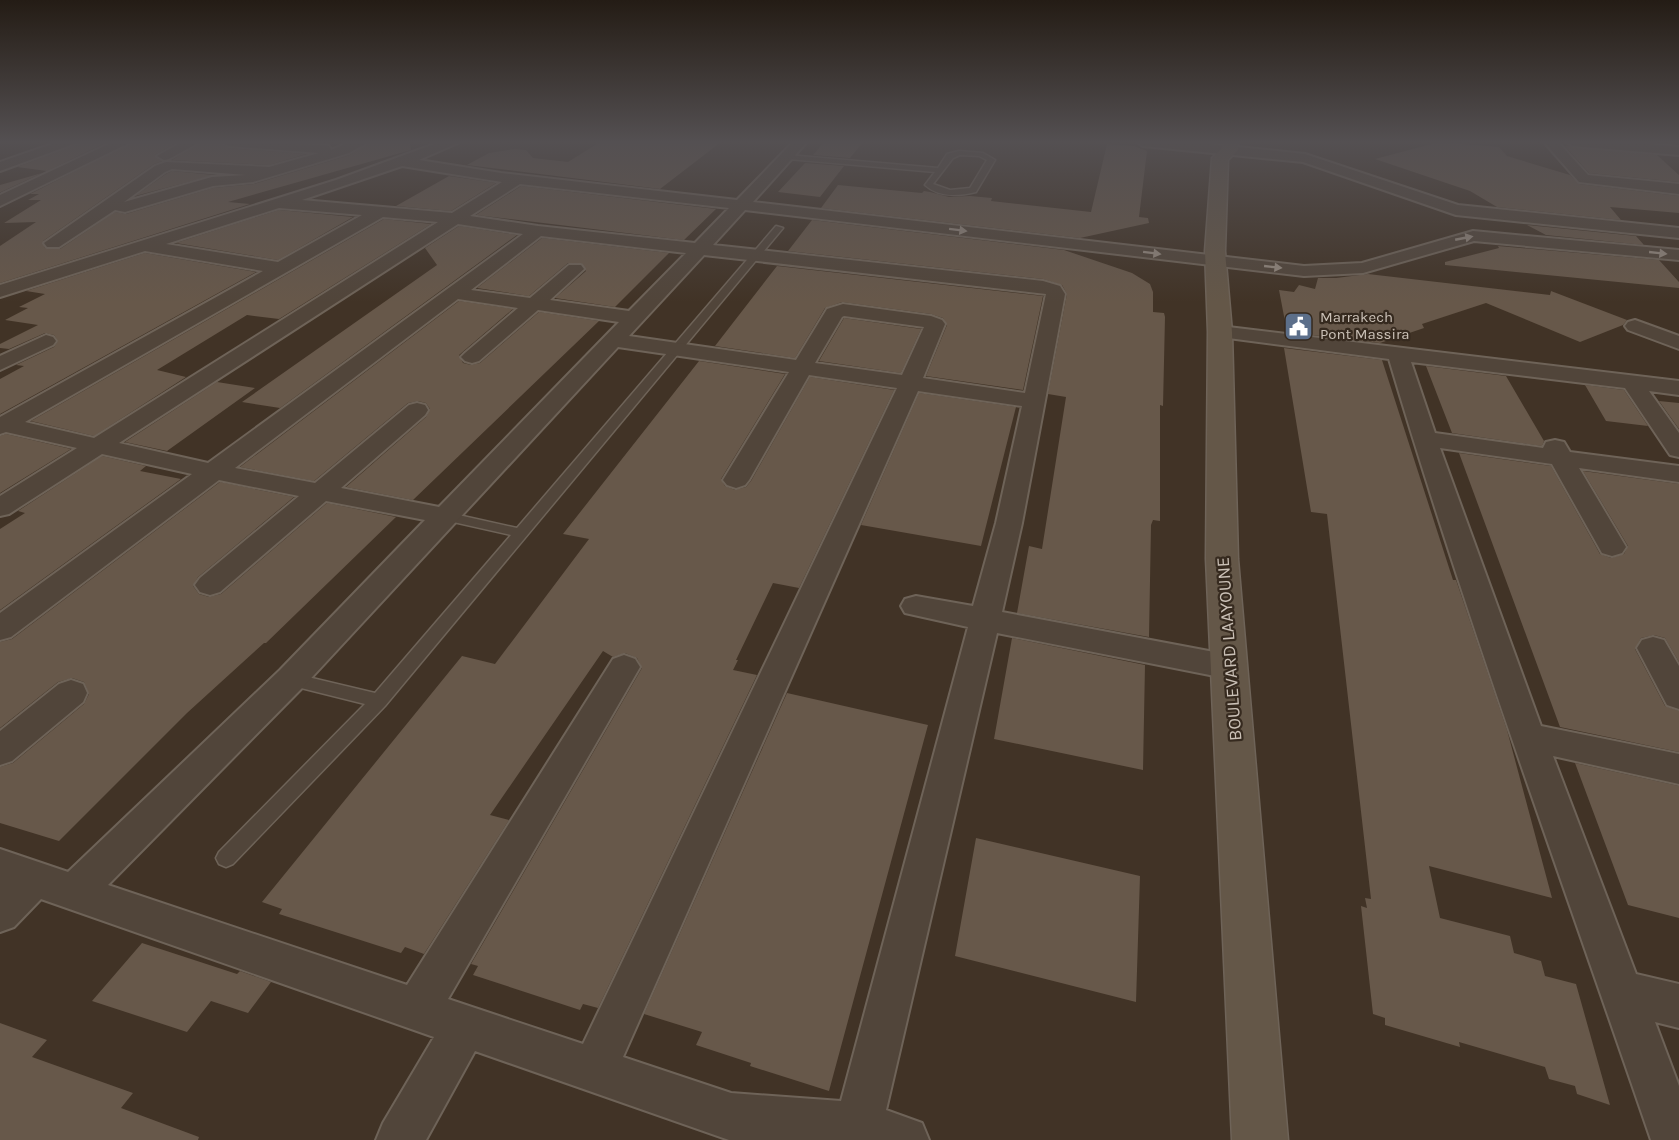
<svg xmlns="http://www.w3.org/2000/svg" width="1679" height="1140" font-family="Karla,sans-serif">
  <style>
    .building { fill: #67584a }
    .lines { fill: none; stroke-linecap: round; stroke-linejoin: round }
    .lane-casing { stroke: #6e6358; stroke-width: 3 }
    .street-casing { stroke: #6e6358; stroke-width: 4 }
    .secondary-casing { stroke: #6e6358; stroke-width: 3 }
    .lane { fill: #51453a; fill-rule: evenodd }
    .street { fill: #51453a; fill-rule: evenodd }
    .secondary { fill: #645748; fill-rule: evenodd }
    .oneway { fill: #94897f }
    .labels { text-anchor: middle; stroke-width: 4.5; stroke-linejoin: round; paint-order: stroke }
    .far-poi-label { font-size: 15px; fill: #cbc1b7; stroke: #362a1f; text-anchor: start }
    .street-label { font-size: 18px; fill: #cbc1b7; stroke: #362a1f }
  </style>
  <rect width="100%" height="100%" fill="#413326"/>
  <path class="building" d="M84,142H107L47,171L17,167Z
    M133,142H177L155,155L162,161L154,164L43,241L45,248L60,249L115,212L126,214L213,188L254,184L350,155L370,142H410L411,150L228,202L250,204L0,283V246L36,222L4,223L41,200H28L39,194H30Z
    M202,142H220L228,148L306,154L269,165L172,160Z
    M600,142H721L660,189L467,165L489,153L514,149L526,150L533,158L568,162Z
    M824,142H863L850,158L813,155Z
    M1439,142L1499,147L1507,156L1570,175L1579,184L1679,196V213L1610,207L1621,220L1497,207L1470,191L1375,159Z
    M1107,144L1134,146L1147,151L1139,217L1148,218L1149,223L1080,238L821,208L838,185L922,193L924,191L930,192L949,197L970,196L992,198L991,201L1091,212Z
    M1565,146L1657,155L1679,175V182L1589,173Z
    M805,163L844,166L820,197L778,192Z
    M172,171L214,175L135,196L166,174Z
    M42,173L1,192H0V185Z
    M449,176L496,183L451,211L396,206Z
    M521,186L716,209L684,240L476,215Z
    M279,210L353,217L278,260L176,243Z
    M384,219L431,224L279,319L247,315L157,370L186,377L94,436L31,421Z
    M812,220L1064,250L1132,273L1150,284L1153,292V312L1164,313L1165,317L1163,406L1160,405V521L1153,520L1151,525L1149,637L1017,613L1029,546L1042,549L1066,397L1048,394L1067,294L1062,285L1043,279L788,251Z
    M1527,225L1636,236L1644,245L1546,235Z
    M459,226L517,235L280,408L242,402L437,265L425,248Z
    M542,238L669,253L615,307L555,298L586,271L581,263H568L529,296L477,288Z
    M1498,246L1659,260L1679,282V288L1445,265V262L1499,248Z
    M145,253L256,272L0,414V379L24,366L16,365L54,347L58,341L54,335L45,333L9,349L0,348V344L38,325L5,320L28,308L19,307L45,294L26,291Z
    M777,266L1043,296L1023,390L926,376L947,325L943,318L931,314L842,302L825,308L795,358L715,346Z
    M1368,274L1550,295L1551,291L1627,320L1623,325L1580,342L1486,303L1422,324L1424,328L1380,343L1287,332L1279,290L1294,292L1299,285L1315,289L1318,278H1336Z
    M459,301L513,309L459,355L463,363L471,365L480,363L539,312L599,321L413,500L346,487L426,417L430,409L426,403L418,401L408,403L314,481L240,467Z
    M844,318L921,329L901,373L819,361Z
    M1284,348L1382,360L1453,580H1456L1507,730L1552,898L1429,866L1440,918L1510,936L1514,953L1541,961L1545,976L1576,984L1610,1105L1577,1094L1575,1086L1549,1079L1545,1067L1459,1042L1460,1047L1385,1025V1018L1373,1014L1361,906L1367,908L1365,898L1371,899L1327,514L1311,512Z
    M699,361L785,374L721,479L725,486L735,490L746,487L751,481L810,377L894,390L799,588L773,583L736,660H738L733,670L757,675L598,1008L583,1004L580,1010L473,975L478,966L471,964L642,668L637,658L625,653L613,657L603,651L490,815L509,820L424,954L405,947L401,953L279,914L282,909L262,902L462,656L495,664L589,539L563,534Z
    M1426,366L1506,376L1544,441L1542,446L1452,433Z
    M217,382L255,388L167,451L125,442Z
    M1585,385L1624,390L1648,426L1606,421Z
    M919,393L1016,407L981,546L861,525Z
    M1659,401L1679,403V429Z
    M6,434L71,449L0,493V436Z
    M1459,453L1551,466L1600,554L1611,558L1624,554L1628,546L1583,471L1679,484V662L1665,638L1654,635L1641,638L1635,649L1665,706L1679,711V752L1560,727Z
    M102,456L146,466L140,471L181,479L0,610V529L25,513L18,511Z
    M220,482L294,497L198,577L193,586L199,594L209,597L221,594L327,503L396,517L266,643H264L187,713L59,841L0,823V767L13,763L84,704L89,694L84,682L72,678L58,682L0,728V642L12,639Z
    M1012,638L1145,665L1143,770L994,739Z
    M787,693L928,725L829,1091L750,1066L751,1063L696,1045L702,1032L644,1014Z
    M1575,763L1679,786V918L1628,905Z
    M976,838L1140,876L1136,1002L955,956Z
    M142,943L237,974L240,971L271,982L248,1013L211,1001L187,1032L92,1001Z
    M0,1023L47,1040L32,1057L133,1093L121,1108L199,1137L198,1140H0Z"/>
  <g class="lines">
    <defs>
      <path id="lane" d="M959,151L983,153L995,160L976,192C959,196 939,198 925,185L935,172L788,159L784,157L788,155L938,168L947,154ZM960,155L979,156L987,160L970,188L950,190L933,184L953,158Z
        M776,226L783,228L385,706L233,864L226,867L219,864L216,858L219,852L365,704L285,684L283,679L285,674L291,673L375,693L511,535L440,519L438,516L440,513L445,512L517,528Z"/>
      <path id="street" d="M58,142H79L0,171V162Z
        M113,142H131L0,206V195Z
        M182,142H200L169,159L164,160L157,156Z
        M222,142L324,145L329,146L331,150L349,142H368L349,153L253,182L213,186L125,212L115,210L59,247H47L44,243L155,166L166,162L269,167L319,153L228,146ZM172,169L246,175L212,177L124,202L165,172Z
        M440,142H460L419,160L501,173L737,200L793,142H807L753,202L1304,266L1362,263L1473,231L1679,250V260L1474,241L1363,273L1304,276L745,210L713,245L1043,281L1060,286L1065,294L1022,523L1002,612L1230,655L1241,659L1246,667L1241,675L1230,679L997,633L886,1110L922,1123L929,1140H729L475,1051L426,1140H376L383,1123L434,1037L41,899L14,927L0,932V849L68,872L280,670L425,520L326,501L220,592L210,595L200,592L195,585L200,578L299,496L219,480L11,637L0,640V613L192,474L102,454L9,514L0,516V496L77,448L6,432L0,434V417L263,271L145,251L0,297V285L336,180ZM402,166L502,182L452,213L302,200ZM520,184L729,208L695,243L538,226L470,216ZM279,208L362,215L278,262L166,244ZM383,217L438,222L94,438L25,422ZM458,224L523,234L208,463L119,443ZM541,236L686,253L629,311L550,300L584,269L581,265H569L530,298L471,290ZM704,255L1046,294L1025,393L923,378L945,324L942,320L931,316L843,304L827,309L796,360L629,336ZM458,299L518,308L465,353L461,357L465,361L472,363L479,361L538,310L619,322L439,507L341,488L425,415L428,410L425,405L417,403L409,405L315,483L235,468ZM844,316L924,327L902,375L815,363L842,317ZM618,347L789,372L723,480L727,485L736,488L745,485L749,480L809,375L897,388L583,1044L448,999L640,667L635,659L624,655L613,659L407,985L108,885L302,688ZM918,391L1022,406L996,523L973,606L916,596L905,599L901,606L905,613L968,627L841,1101L731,1093L623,1057Z
        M1137,142H1190L1305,154L1458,205L1679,228V238L1456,215L1303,162L1143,146Z
        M1544,142H1558L1588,175L1679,184V194L1579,182Z
        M1567,142H1628L1679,147V155L1573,146Z
        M1635,320L1679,336V349L1628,330L1625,326L1628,322Z
        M1220,326L1679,381V395L1649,391L1679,433V457L1670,455L1625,388L1411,362L1435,433L1543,448L1546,442L1555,440L1564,442L1570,452L1679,466V482L1579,468L1626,547L1622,553L1612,556L1602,553L1552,464L1440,448L1541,726L1679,754V784L1553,756L1636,974L1679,984V1028L1655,1022L1679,1086V1140H1651C1562,879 1467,622 1389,359L1213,336L1210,332L1213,328Z
        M46,335L53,337L56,341L53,345L0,370V356Z
        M1653,637L1664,640L1679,666V709L1667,705L1637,648L1642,640Z
        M71,680L83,684L87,693L83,702L12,761L0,765V731L59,684Z"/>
      <path id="secondary" d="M1222,142H1238V150L1228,160L1225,251L1232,332L1238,559L1288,1140H1232L1206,559L1208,332L1205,251L1212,158L1222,148Z"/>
    </defs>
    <use href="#lane" class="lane-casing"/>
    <use href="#street" class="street-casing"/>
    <use href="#secondary" class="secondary-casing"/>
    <use href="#lane" class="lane"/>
    <use href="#street" class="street"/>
    <use href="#secondary" class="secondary"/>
  </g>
  <defs><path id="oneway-solid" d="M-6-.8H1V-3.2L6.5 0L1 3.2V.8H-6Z" transform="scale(1.5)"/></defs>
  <g class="oneway">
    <use href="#oneway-solid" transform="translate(958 230) rotate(7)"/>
    <use href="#oneway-solid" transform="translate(1464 238) rotate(-11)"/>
    <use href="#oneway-solid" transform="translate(1152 253) rotate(7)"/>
    <use href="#oneway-solid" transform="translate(1658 253) rotate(6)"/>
    <use href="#oneway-solid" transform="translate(1273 267) rotate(6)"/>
  </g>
  <linearGradient id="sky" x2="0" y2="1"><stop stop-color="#241c15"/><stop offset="0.47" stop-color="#545052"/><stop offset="1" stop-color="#545052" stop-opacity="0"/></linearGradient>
  <rect width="1679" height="302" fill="url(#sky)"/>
  <defs>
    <symbol id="civic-square" viewBox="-11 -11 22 22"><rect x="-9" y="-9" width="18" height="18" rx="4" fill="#5c6f8a" stroke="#362a1f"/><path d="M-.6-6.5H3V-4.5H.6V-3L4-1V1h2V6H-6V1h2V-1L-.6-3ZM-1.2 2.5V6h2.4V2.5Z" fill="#fff"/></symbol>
  </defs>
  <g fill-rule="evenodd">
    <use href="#civic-square" x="1282" y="310" width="33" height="33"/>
  </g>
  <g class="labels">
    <g class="far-poi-label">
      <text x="1320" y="322">Marrakech<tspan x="1320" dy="17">Pont Massira</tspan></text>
    </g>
    <g class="street-label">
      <text transform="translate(1229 649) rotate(-94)" y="6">BOULEVARD LAAYOUNE</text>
    </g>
  </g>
</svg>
